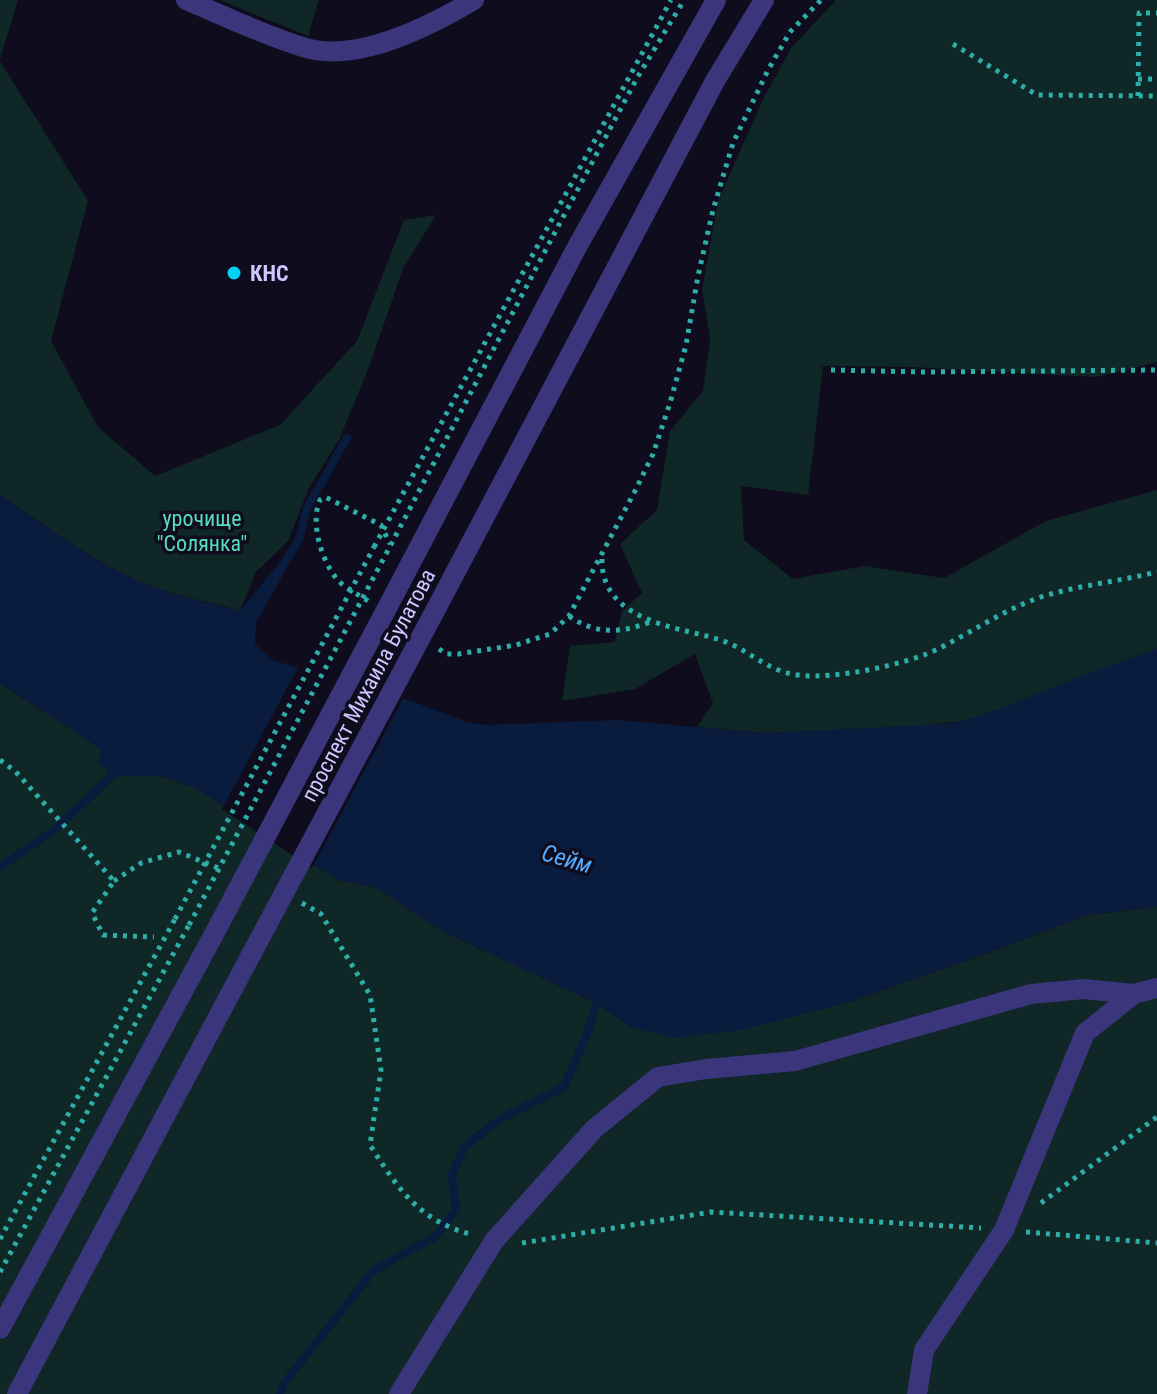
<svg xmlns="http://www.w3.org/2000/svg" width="1157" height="1394" font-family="'Roboto Condensed',sans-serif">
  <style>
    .green { fill: #0f2727 }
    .water { fill: #0a1c3d }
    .pier { fill: #0f0c1d }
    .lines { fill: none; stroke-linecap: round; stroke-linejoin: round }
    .stream { stroke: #0a1c3d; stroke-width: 8 }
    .path { stroke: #2daea9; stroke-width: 5; stroke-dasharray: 4 6; stroke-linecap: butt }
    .minor { stroke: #3b367c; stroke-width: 20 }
    .path-bridge { stroke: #2daea9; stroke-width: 5; stroke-dasharray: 4 6; stroke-linecap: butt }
    .minor-bridge { stroke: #3b367c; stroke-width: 20 }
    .poi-dot { fill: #00d4f2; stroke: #0f0c1d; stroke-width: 3 }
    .labels { text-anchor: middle; stroke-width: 7; stroke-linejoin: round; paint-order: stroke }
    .poi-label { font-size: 22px; font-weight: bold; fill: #cfc8ff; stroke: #0f0c1d; text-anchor: start }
    .park-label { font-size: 22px; fill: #55debf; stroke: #0f0c1d }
    .street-label { font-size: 22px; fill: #cfc8ff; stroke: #0f0c1d }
    .water-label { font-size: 24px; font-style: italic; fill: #56acff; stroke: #0f0c1d }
  </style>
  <rect width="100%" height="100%" fill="#0f0c1d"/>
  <path class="green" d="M0,0H18L0,59Z
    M220,0H319L308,36Z
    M836,0H1157V362L1096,377L911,367L819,366L823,367L808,495L741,486L744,540L793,579L864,566L944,578L1046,521L1157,490V649L972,720L913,727L764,733L697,727L713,703L695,654L635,689L562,701L570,646L615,642L622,611L642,593L620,544L657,510L670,431L703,391L710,339L702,290L718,201L764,97L792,47Z
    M0,61L88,201L51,341L98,427L155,476L280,425L357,341L404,220L436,215L404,266L369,367L339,440L309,488L288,541L256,572L240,611C211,602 183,598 155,588C98,566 50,529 0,495Z
    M0,683L100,748L111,776H161L196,788L338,880L375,887L442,931L596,1003L632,1028L843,1004L985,954L1087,915L1157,907V1394H0Z"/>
  <path class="water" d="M0,495C50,529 98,566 155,588C183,598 211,603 240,611L280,562L287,568L256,622L255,644L272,660L411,701L467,722L487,725L617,720L764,733L947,724C983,718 1012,703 1046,690C1083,675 1120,662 1157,649V907L1087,915L985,954L843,1004L741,1030L674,1038L632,1028L596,1003L442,931L375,887L338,880L196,788L161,776H111L99,762L100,748L0,683Z"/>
  <path class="pier" d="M300,664L405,695L312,868L222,809Z"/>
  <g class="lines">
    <path class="stream" d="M283,565L299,540L307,508L347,438
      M0,867L57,828L111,776L121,771
      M446,1222L456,1210L452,1175L464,1147L500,1119L564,1087L587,1034L599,996
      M280,1394L285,1382L374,1270L433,1238L443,1227"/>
    <path class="path" d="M953,44L1037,95L1157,96
      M1138,79H1157
      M1138,96L1139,13H1157
      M831,370L924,372L1157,370
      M374,547L671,0
      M386,554L553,236L637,78L684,0
      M602,559C601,607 648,622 686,631C702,635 718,638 733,645C755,656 772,672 798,675C834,680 909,664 940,648C975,630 1007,608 1044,596C1081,585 1120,581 1157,572
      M368,601C358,594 343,587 336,578C321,559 310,522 320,500L325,497L381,525L390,544
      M569,616C596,635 621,633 650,622
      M439,649L446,654H458L516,645L550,634L569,616L636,489L653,454L670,403L686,345L698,276L713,210L733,143L768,70L790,32L821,0
      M0,760L15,771L114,881L92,913L103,935L154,937
      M114,881L141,863L179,852L223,870
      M302,903L321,914L370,995L381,1070L370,1145C399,1190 419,1221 473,1235
      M1041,1203L1157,1117
      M1026,1232L1157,1243
      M0,1239L175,919
      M522,1243L711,1212L981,1228
      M0,1272L189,925"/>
    <path class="minor" d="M186,0C225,16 265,36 306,48C359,63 430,26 474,0
      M395,593L577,247L716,0
      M436,609L715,81L764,0
      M0,1329L213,936
      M17,1394L252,953
      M399,1394L494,1241L594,1129L658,1077L706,1069L795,1061L1031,994L1084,989L1134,994
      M917,1394L924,1350L1004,1230L1085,1033L1134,994L1157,988"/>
    <path class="path-bridge" d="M175,919L374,547
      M189,925L386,554"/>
    <path class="minor-bridge" d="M213,936L395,593
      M252,953L436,609"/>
  </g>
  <circle class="poi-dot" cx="234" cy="273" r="8"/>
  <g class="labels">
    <g class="poi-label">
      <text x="250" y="281">КНС</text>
    </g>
    <g class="park-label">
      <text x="202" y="526">урочище<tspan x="202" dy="25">"Солянка"</tspan></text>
    </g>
    <g class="street-label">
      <text transform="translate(368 685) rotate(-62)" y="8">проспект Михаила Булатова</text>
    </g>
    <g class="water-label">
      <text transform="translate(567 859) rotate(16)" y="8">Сейм</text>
    </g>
  </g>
</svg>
